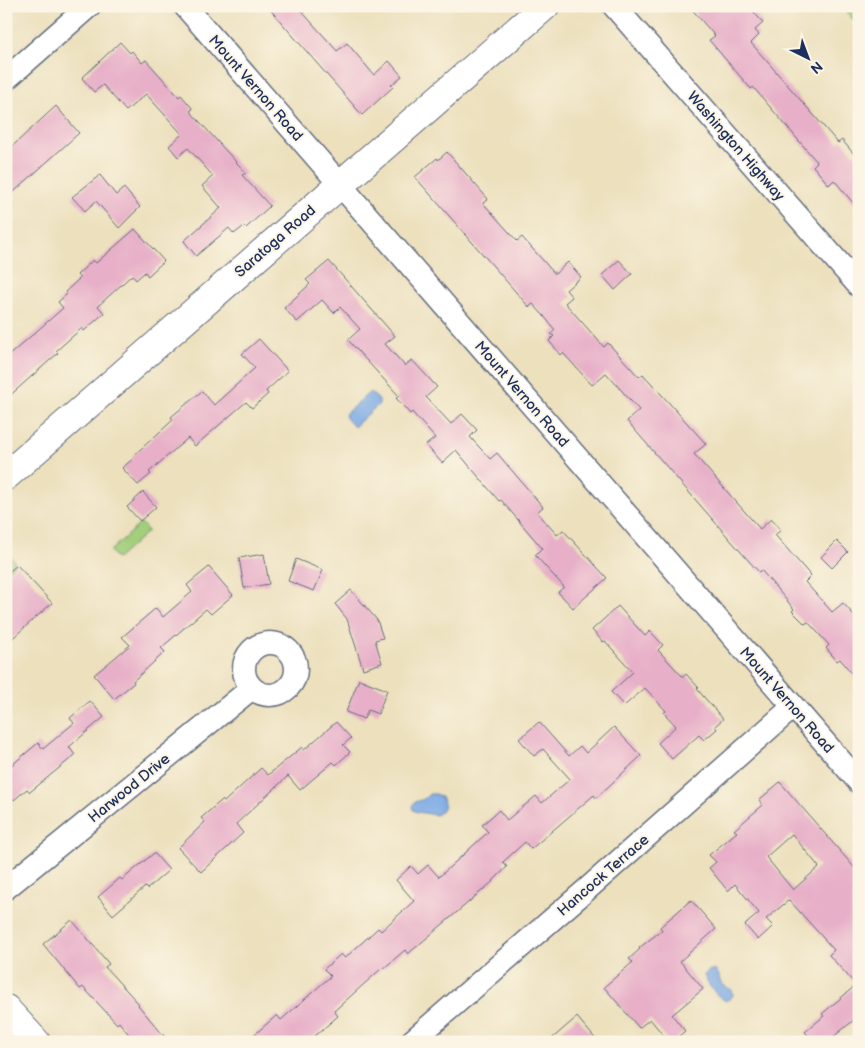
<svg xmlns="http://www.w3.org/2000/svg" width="865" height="1048" font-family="'Balsamiq Sans',sans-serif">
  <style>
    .green { fill: #a3cf7b; stroke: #5f7f6c }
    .water { fill: #7aa9e4; stroke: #4a6ca1 }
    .building { fill: #e7afc8; fill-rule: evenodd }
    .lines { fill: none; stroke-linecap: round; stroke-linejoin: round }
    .minor-casing { stroke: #646d7f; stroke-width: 25 }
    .tertiary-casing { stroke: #646d7f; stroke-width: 30 }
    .secondary-casing { stroke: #646d7f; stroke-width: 30 }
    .minor { stroke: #fff; stroke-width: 22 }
    .tertiary { stroke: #fff; stroke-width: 28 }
    .secondary { stroke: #fff; stroke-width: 28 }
    .labels { text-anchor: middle; stroke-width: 4; stroke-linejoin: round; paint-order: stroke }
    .street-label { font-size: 15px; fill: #1b2f5e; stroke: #fcf5e5 }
  </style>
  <rect width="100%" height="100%" fill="#fcf5e5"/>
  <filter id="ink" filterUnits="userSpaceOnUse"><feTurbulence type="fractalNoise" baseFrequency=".02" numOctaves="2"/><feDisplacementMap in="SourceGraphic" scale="10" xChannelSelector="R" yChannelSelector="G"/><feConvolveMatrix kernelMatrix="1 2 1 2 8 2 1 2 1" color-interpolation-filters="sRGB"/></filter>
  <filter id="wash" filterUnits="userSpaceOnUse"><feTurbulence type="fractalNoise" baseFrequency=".0096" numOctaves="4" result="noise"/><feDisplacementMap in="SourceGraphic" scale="20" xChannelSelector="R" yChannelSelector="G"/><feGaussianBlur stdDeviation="1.12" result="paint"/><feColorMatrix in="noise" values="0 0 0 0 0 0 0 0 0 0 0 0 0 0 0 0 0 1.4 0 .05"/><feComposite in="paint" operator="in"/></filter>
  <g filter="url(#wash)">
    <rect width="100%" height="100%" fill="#ece0bd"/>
    <path class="green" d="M841,6H859V26Z
      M141,523L148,531L117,559L110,551Z
      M6,552L16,563L6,572Z"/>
    <path class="water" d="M370,392L379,400V404L354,427L346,418L345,414Z
      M429,794H436L442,798L444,806L441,811L436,815L417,812L413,810L412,806L415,802L424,799Z
      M710,970C723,970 716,979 723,985C726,988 729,988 732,990L733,995L730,999L726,1001C717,997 706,983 704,975Z"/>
    <g id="blocks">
      <path class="building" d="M267,6H297L337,51L347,43L374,75L389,61L402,76L391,85L393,87L362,115Z
        M689,6H749L763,23L755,30L759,35L751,43L838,143L842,140L859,160V210L834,180L829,185L813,166L817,162L753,87L751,89L709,40L715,36Z
        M120,42L130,53L132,51L142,63L146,60L179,97L181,95L193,109L190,111L246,173L242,175L270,206L246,228L244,226L234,234L229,228L196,256L184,241L221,208L202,186L213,176L188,148L178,157L169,146L182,134L146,94L126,111L103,85L94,92L82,78Z
        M56,106L79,133L6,199V152Z
        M447,152L488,199L483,203L517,241L522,237L555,274L568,262L581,277L566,290L572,297L565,303L604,347L608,343L639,377L643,374L706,444L694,454L760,529L771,519L781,530L775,535L811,576L805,582L832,612L843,603L859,621V682L840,659L837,661L826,648L829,645L808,622L805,624L792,611L794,609L761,570L759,572L747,559L627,421L639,410L606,373L592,385L563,353L561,355L549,341L554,336L551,334L555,330L544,316L533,304L529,307L415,177L437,158L438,160Z
        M100,175L116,195L124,188L140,207L119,228L96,201L85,211L72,197Z
        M135,229L164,261L148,276L145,272L136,280L132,275L98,306L104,313L84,331L82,328L56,351L58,353L6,399V358L63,308L58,302L67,294L65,292L80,278L77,275L93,260L96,263Z
        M619,260L632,274L615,290L602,275Z
        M329,261L395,336L385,344L405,366L412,360L437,387L426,397L451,424L462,414L477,430L470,437L490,459L497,453L543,507L537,512L557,535L563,530L607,578L573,608L558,592L564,587L535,555L542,548L501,500L499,501L456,450L442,463L426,445L435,438L412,412L410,414L396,398L399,396L348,340L360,329L340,307L334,313L322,300L297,322L284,308L310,284L306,280Z
        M259,339L288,371L266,391L268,394L252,408L246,402L195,446L188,438L149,472L151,474L138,485L122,468L134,458L133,456L173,420L171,417L202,391L214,405L255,368L242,354Z
        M143,492L156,507L140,521L127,507Z
        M837,541L848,552L832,568L821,557Z
        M264,554L269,584L244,588L239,558Z
        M296,559L323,570L314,591L288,581Z
        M17,565L52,603L6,644V574Z
        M209,567L233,595L211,614L206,609L161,648L165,652L133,681L134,683L114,699L94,675L130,645L122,637L156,608L163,617L192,592L187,585Z
        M351,590L377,620L383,638L375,640L382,663L363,669L347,619L335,604Z
        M618,606L645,636L650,631L663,645L658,650L683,677L686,674L699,688L697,689L723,719L715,726L717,729L704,740L699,735L672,759L658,743L676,726L664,713L666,711L645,688L624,706L611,692L633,672L605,641L603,642L592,630Z
        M359,679L387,690L378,714L368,710L364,719L346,712Z
        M90,701L104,717L69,747L75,755L30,792L27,789L14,800L6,791V770L38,743L43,749L74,723L70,718Z
        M336,722L351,738L343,745L350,752L336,765L333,762L300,790L288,776L236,824L243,833L201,872L178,848L205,822L201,818L222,800L224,802L261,768L268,775L302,747L304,750Z
        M539,722L569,756L580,746L586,753L614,727L641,756L596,798L594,795L531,849L525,842L503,862L507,867L491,883L408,954L405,950L383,969L382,968L334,1011L338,1016L308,1042H246L277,1015L281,1020L331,976L324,969L341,954L345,958L378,928L381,931L414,901L396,880L411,866L418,874L428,865L439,877L488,832L482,825L499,810L507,820L536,796L542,803L570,779L543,749L534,756L519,739Z
        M780,782L859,873V1016L827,1042H814L805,1032L824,1016L822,1014L856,985L829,955L834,950L789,900L766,919L773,926L758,940L745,925L759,913L735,884L728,891L709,868L716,862L709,855L737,832L734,830L763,805L759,800ZM792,834L819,867L793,890L766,857Z
        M154,853L169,870L147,889L145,887L113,915L98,897L120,878L122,880Z
        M691,900L716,929L680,961L703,989L672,1015L685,1031L672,1042H669L650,1019L639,1028L604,987L633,962L629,959L640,949L639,948L662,930L660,927Z
        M72,920L109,964L105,967L139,1004L138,1005L169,1042H135L119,1022L117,1024L83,987L80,989L43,944Z
        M577,1017L598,1042H548Z"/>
    </g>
  </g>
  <g filter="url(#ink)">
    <use href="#blocks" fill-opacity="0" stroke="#646d7f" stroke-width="1"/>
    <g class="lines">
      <defs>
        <path id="minor" d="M185,6L859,782
          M614,6L859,286
          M6,79L89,6
          M244 669a26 26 0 1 1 52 0a26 26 0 1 1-52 0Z
          M6,888L252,688
          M411,1042L585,891L793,707"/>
        <path id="tertiary" d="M6,476L545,6"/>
        <path id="secondary" d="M6,1009L36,1042"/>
      </defs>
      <use href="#minor" class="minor-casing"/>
      <use href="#tertiary" class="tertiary-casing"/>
      <use href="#secondary" class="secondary-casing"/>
      <use href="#minor" class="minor"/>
      <use href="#tertiary" class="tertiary"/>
      <use href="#secondary" class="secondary"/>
    </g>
  </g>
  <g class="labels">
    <g class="street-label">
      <text transform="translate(256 88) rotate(49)" y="5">Mount Vernon Road</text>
      <text transform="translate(736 146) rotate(49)" y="5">Washington Highway</text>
      <text transform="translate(275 241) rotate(-41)" y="5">Saratoga Road</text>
      <text transform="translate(522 394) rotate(49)" y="5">Mount Vernon Road</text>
      <text transform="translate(787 700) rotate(49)" y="5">Mount Vernon Road</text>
      <text transform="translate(129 788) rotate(-39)" y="5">Harwood Drive</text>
      <text transform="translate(603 875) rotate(-41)" y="5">Hancock Terrace</text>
    </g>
  </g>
  <rect width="865" height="1048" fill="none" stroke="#fcf5e5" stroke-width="25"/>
  <g transform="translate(808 58) rotate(138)" stroke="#fcf5e5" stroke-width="4" paint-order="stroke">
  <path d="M0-4L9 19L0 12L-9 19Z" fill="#1b2f5e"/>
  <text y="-8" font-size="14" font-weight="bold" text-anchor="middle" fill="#1b2f5e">N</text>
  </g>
</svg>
